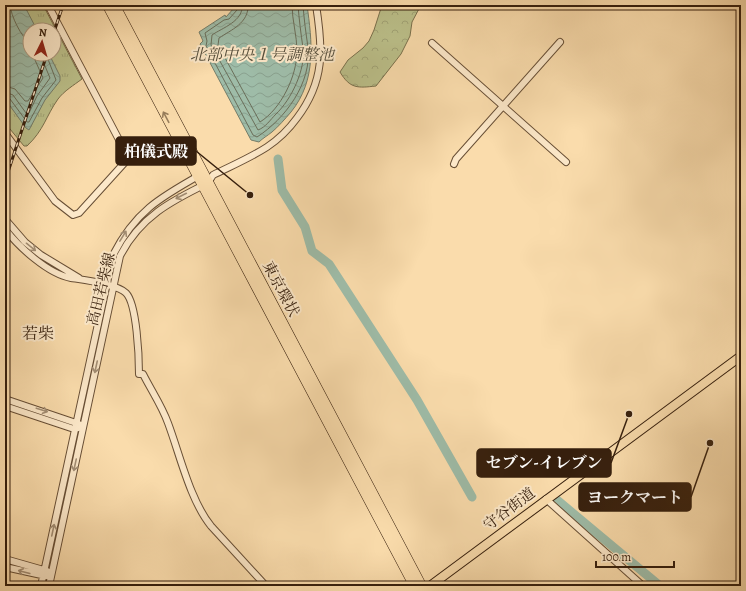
<svg xmlns="http://www.w3.org/2000/svg" width="746" height="591" font-family="Alegreya,'Noto Serif JP',serif">
  <style>
    .grass { fill: url(#grass-tufts); stroke: #79704c; fill-rule: evenodd }
    .forest { fill: url(#forest-crowns); stroke: #79704c }
    .water { fill: url(#water-waves); stroke: #747d6a }
    .lines { fill: none; stroke-linecap: round; stroke-linejoin: round }
    .shore { stroke: #6a6e5a; stroke-width: 1 }
    .river { stroke: #9ebca8; stroke-width: 9 }
    .minor-casing { stroke: #674e35; stroke-width: 8 }
    .major-casing { stroke: #361f0d; stroke-width: 10 }
    .highway-casing { stroke: #361f0d; stroke-width: 10 }
    .minor { stroke: #fce8c9; stroke-width: 6 }
    .major { stroke: #fadcac; stroke-width: 8 }
    .highway { stroke: #fadcac; stroke-width: 9 }
    .rail-casing { stroke: #361f0d; stroke-width: 3 }
    .rail { stroke: #fce8c9; stroke-width: 1.5; stroke-dasharray: 4.5; stroke-linecap: butt }
    .oneway { stroke: #987e5c }
    .oneway2 { stroke: #a38e74 }
    .labels { text-anchor: middle; stroke-width: 4; stroke-linejoin: round; paint-order: stroke }
    .street-label { font-size: 15px; fill: #361f0d; stroke: #fce8c9 }
    .water-label { font-size: 16px; font-style: italic; fill: #554e3c; stroke: #fce8c9 }
    .neighbourhood-label { font-size: 16px; fill: #361f0d; stroke: #fce8c9 }
    .leader { fill: none; stroke: #361f0d; stroke-width: 1.5 }
    .callout-dot { fill: #361f0d; stroke: #fce8c9; stroke-width: 1.5 }
    .callout { fill: #361f0d; stroke: #361f0d; stroke-width: 1.5 }
    .callout-label { font-size: 16px; text-anchor: middle; font-weight: bold; fill: #fff }
  </style>
  <defs>
    <pattern id="grass-tufts" width="24" height="20" patternUnits="userSpaceOnUse"><rect width="24" height="20" fill="#bcc18b"/><path d="M3 7l-1-3M5 7V3M7 7l1-3M15 17l-1-3M17 17v-4M19 17l1-3" fill="none" stroke="#a2a577"/></pattern>
    <pattern id="forest-crowns" width="20" height="18" patternUnits="userSpaceOnUse"><rect width="20" height="18" fill="#bcc18b"/><path d="M2 6a3 3 0 1 1 6 0M12 15a3 3 0 1 1 6 0" fill="none" stroke="#a2a577"/></pattern>
    <pattern id="water-waves" width="16" height="10" patternUnits="userSpaceOnUse"><rect width="16" height="10" fill="#9ebca8"/><path d="M0 5q4-4 8 0t8 0" fill="none" stroke="#89a18f"/></pattern>
  </defs>
  <rect width="100%" height="100%" fill="#fadcac"/>
  <filter id="stains"><feTurbulence type="fractalNoise" baseFrequency=".005" numOctaves="4"/><feColorMatrix values="0 0 0 0 .2 0 0 0 0 .09 0 0 0 0 .02 0 0 0 .5 -.17"/></filter>
  <radialGradient id="worn" r=".72"><stop offset=".6" stop-color="#630" stop-opacity="0"/><stop offset="1" stop-color="#630" stop-opacity=".3"/></radialGradient>
  <path class="grass" d="M5,5H43L82,79C74,85 64,91 58,99C46,116 44,130 27,146H24L5,123ZM30,30H54V54H30Z"/>
  <path class="forest" d="M382,5H421L412,22L410,36L401,54L376,86C358,88 350,89 340,72L348,60L363,48L369,41L374,30Z"/>
  <path class="water" d="M5,5H24L37,30H30V54H49L60,76V81L45,100L29,130L26,128L5,99Z
    M233,5H307C312,41 317,80 291,112C285,119 278,127 272,132C267,136 263,138 259,142L251,140L200,44L203,41L199,32L225,15L226,17L234,8Z"/>
  <g class="lines">
    <path class="shore" d="M10,5C11,16 21,37 30,43
      M236,5L237,10L229,19L224,20L205,33L207,41L206,46L253,135L257,137C285,119 312,83 308,47C306,34 304,19 303,5
      M242,5C244,21 222,28 212,35L211,45L258,130C266,127 270,120 276,114C291,100 306,69 303,48C301,34 299,19 298,5
      M248,5C249,23 231,30 219,38L218,45L260,122C281,109 297,76 297,51C297,36 292,20 292,5
      M5,86L15,89L25,101H28L43,78L35,60L34,54
      M5,92L13,95L26,113H29L37,96L50,78L40,54
      M5,97L10,99L27,122H29L42,98L56,80L46,54"/>
    <path class="river" d="M278,159L282,190L305,227L312,251L329,264L417,400L472,497
      M557,500L660,586"/>
    <defs>
      <path id="minor" d="M432,43L566,162
        M5,133L55,201L73,215L79,213L127,160V155L48,5
        M454,164L456,159L560,42
        M5,219L25,242L41,255L79,278
        M5,229C19,247 48,274 71,278C84,280 117,284 126,293C137,304 139,358 139,374H143C151,390 162,406 168,423C180,455 190,500 211,526L266,586
        M5,399L79,424
        M5,406L74,429L78,428
        M546,499L643,586
        M5,559L47,571
        M5,567L46,576
        M41,586L113,255C135,212 159,198 200,175
        M49,586L120,256C140,217 171,201 208,183L213,175C231,166 250,158 267,147C279,139 289,129 297,118C325,81 323,49 316,5"/>
      <path id="major" d="M430,586L741,356"/>
      <path id="highway" d="M107,5L414,586
        M115,5L422,586"/>
    </defs>
    <use href="#minor" class="minor-casing"/>
    <use href="#major" class="major-casing"/>
    <use href="#highway" class="highway-casing"/>
    <use href="#minor" class="minor"/>
    <use href="#major" class="major"/>
    <use href="#highway" class="highway"/>
    <defs>
      <path id="rail" d="M54,32L63,5
        M5,181L47,54"/>
    </defs>
    <use href="#rail" class="rail-casing"/>
    <use href="#rail" class="rail"/>
  </g>
  <defs><path id="oneway-shaft" d="M-6 0H5M1.5-3L5.5 0L1.5 3" fill="none" stroke-width="1.6" stroke-linecap="round" stroke-linejoin="round"/></defs>
  <use class="oneway" href="#oneway-shaft" transform="translate(166 117) rotate(-118)"/>
  <g class="oneway2">
    <use href="#oneway-shaft" transform="translate(181 196) rotate(153)"/>
    <use href="#oneway-shaft" transform="translate(123 236) rotate(-58)"/>
    <use href="#oneway-shaft" transform="translate(31 247) rotate(39)"/>
    <use href="#oneway-shaft" transform="translate(96 367) rotate(102)"/>
    <use href="#oneway-shaft" transform="translate(42 410) rotate(18)"/>
    <use href="#oneway-shaft" transform="translate(75 465) rotate(102)"/>
    <use href="#oneway-shaft" transform="translate(53 530) rotate(-78)"/>
    <use href="#oneway-shaft" transform="translate(24 572) rotate(-165)"/>
  </g>
  <g class="labels">
    <g class="street-label">
      <text transform="translate(101 289) rotate(-76)" y="5">高田若柴線</text>
      <text transform="translate(281 289) rotate(62)" y="5">東京環状</text>
      <text transform="translate(509 509) rotate(-37)" y="5">守谷街道</text>
    </g>
    <g class="water-label">
      <text x="262" y="60">北部中央１号調整池</text>
    </g>
    <g class="neighbourhood-label">
      <text x="38" y="339">若柴</text>
    </g>
  </g>
  <path class="leader" d="M250 195L196 151M629 414L611 463M710 443L691 497"/>
  <g class="callout-dot">
    <circle cx="250" cy="195" r="4"/>
    <circle cx="629" cy="414" r="4"/>
    <circle cx="710" cy="443" r="4"/>
  </g>
  <g class="callout">
    <rect x="116" y="137" width="80" height="28" rx="4"/>
    <rect x="477" y="449" width="134" height="28" rx="4"/>
    <rect x="579" y="483" width="112" height="28" rx="4"/>
  </g>
  <g class="callout-label">
    <text x="156" y="157">柏儀式殿</text>
    <text x="544" y="468">セブン-イレブン</text>
    <text x="635" y="503">ヨークマート</text>
  </g>
  <rect width="746" height="591" fill="none" stroke="#fadcac" stroke-width="20"/>
  <rect x="6" y="6" width="734" height="579" fill="none" stroke="#361f0d" stroke-width="2"/>
  <rect x="10" y="10" width="726" height="571" fill="none" stroke="#361f0d"/>
  <g transform="translate(42 42) rotate(5)"><circle r="19" fill="#fce8c9" stroke="#ad987e"/>
  <path d="M0-3L7 15L0 10L-7 15Z" fill="#8f2418"/>
  <text y="-6" font-size="11" font-weight="bold" text-anchor="middle" fill="#361f0d">N</text>
  </g>
  <path d="M596 561v6h78v-6" fill="none" stroke="#361f0d" stroke-width="2"/>
  <text x="602" y="561" font-size="12" fill="#361f0d" stroke="#fce8c9" stroke-width="3" paint-order="stroke">100 m</text>
  <rect width="100%" height="100%" filter="url(#stains)"/>
  <rect width="100%" height="100%" fill="url(#worn)"/>
</svg>
